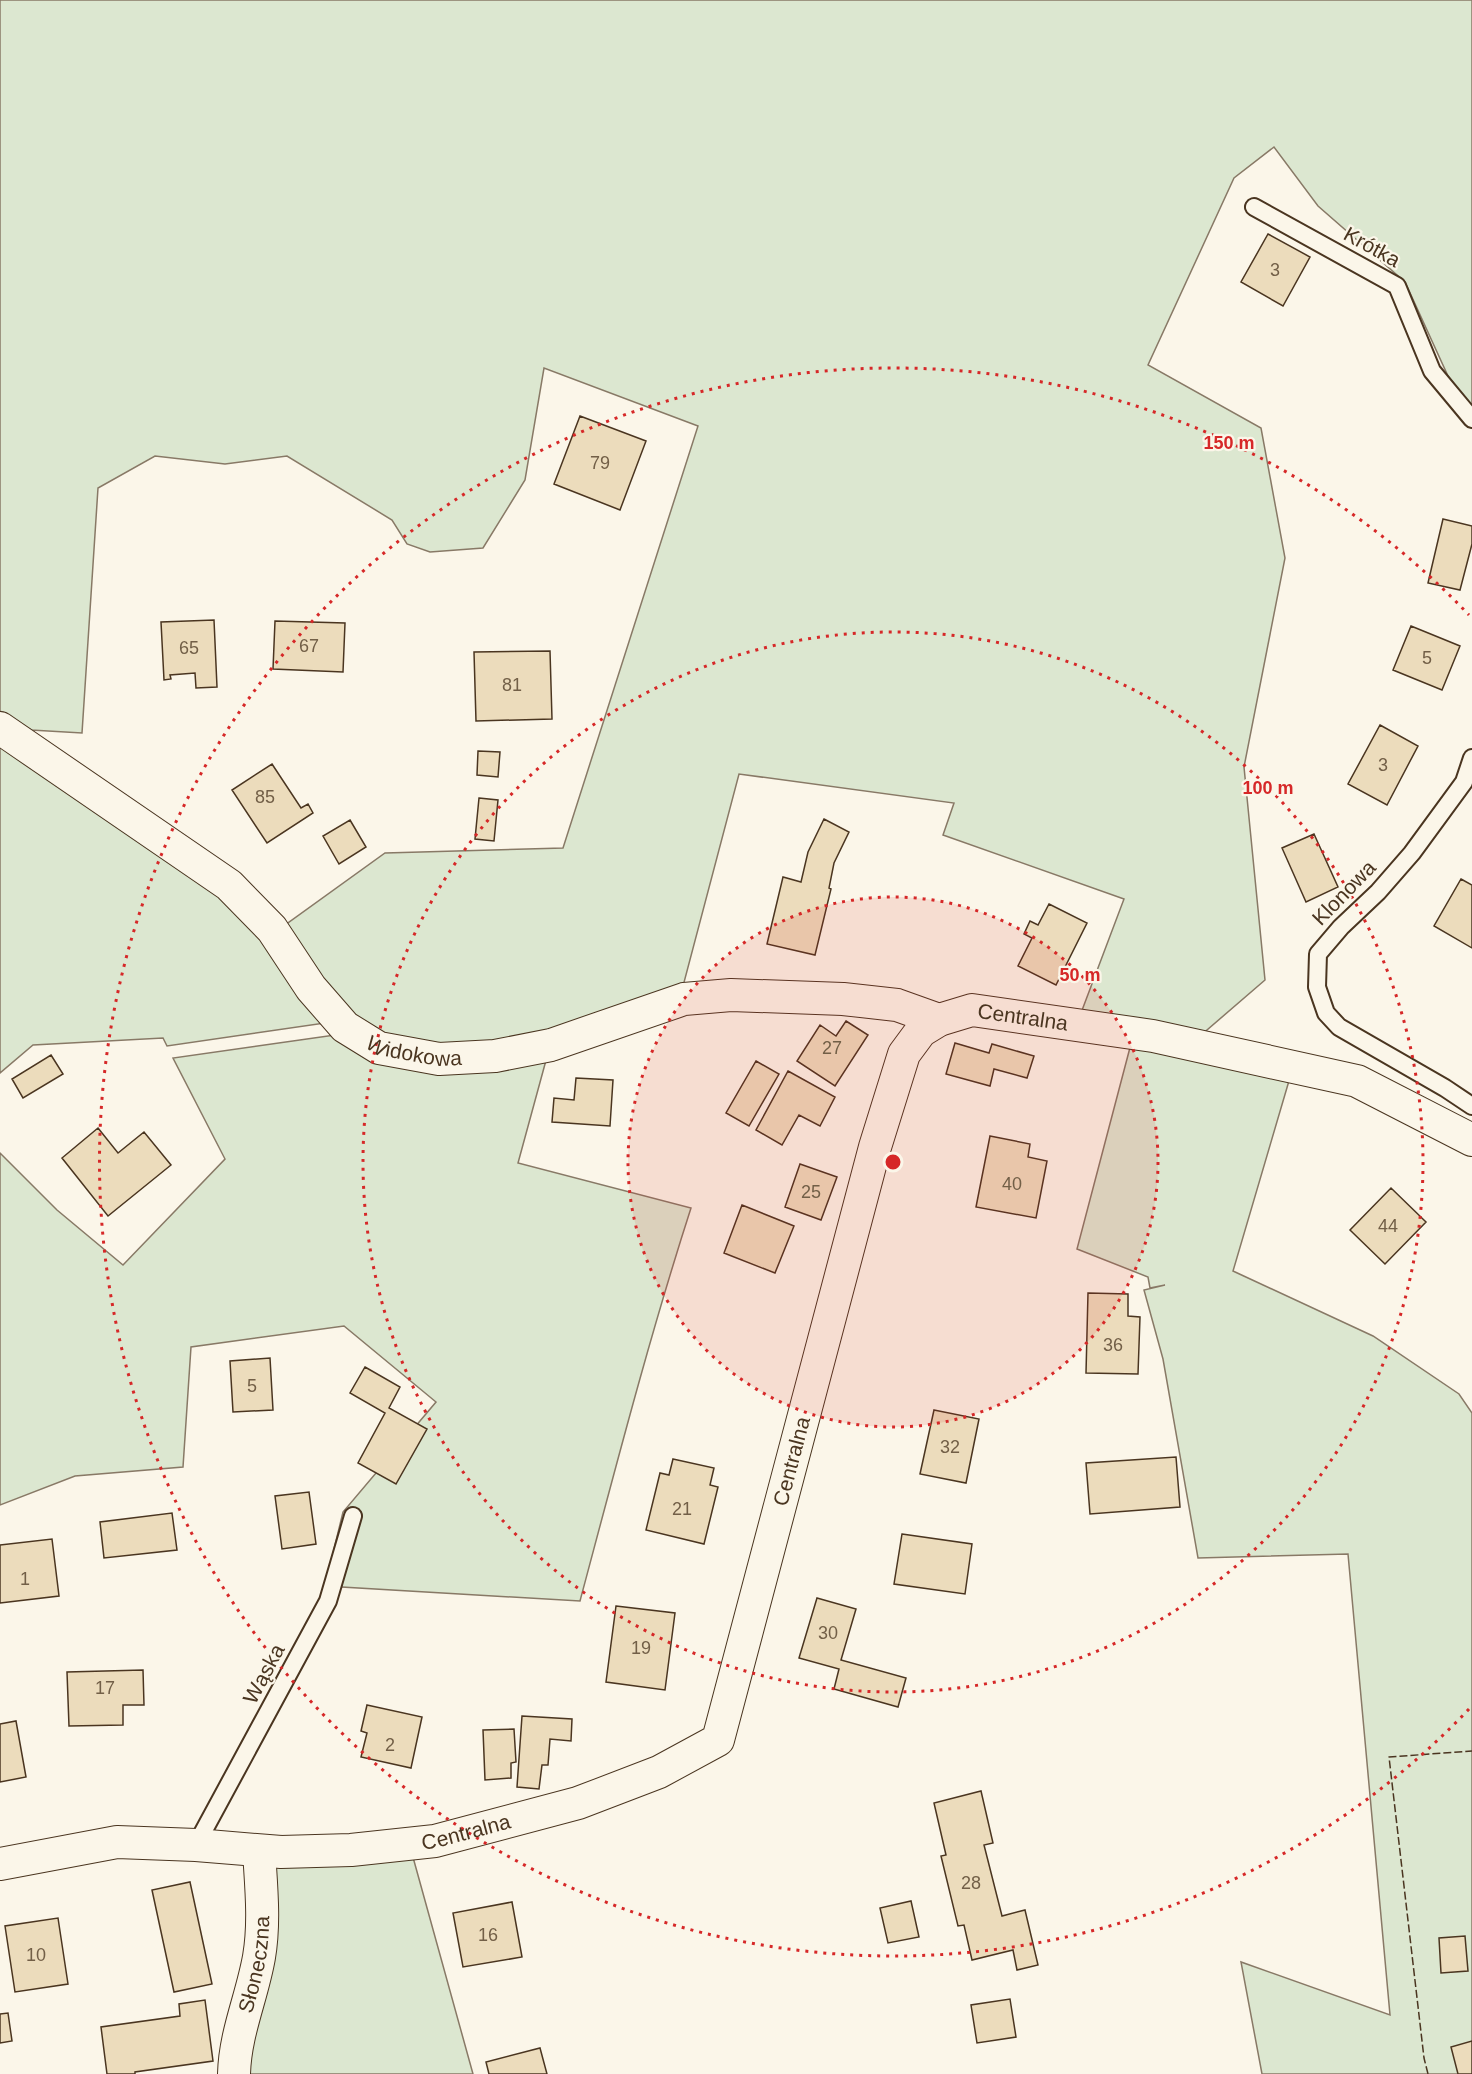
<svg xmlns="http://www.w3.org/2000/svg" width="1472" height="2074" font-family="Arial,sans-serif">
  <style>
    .green { fill: #dce7d0; stroke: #887966; stroke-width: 1.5 }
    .building { fill: #ecdcbc; stroke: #4a3520; stroke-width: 1.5 }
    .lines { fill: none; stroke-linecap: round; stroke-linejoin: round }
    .service-casing { stroke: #4a3520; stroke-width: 20 }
    .minor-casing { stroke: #4a3520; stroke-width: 34 }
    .service { stroke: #fbf6e9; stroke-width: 16 }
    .minor { stroke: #fbf6e9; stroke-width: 32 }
    .fence { stroke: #4a3520; stroke-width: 1.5; stroke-dasharray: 8 3; stroke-linecap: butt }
    .ring { fill: none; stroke: #d62828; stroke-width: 3; stroke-dasharray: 3 6 }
    .labels { text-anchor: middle; stroke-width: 4.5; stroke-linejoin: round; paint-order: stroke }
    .number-label { font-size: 18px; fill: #725f47 }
    .street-label { font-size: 21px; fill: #4a3520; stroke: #fbf6e9 }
    .centre { fill: #d62828; stroke: #fbf6e9; stroke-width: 3 }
    .ring-label { font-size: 18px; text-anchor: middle; font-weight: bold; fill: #d62828; stroke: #fbf6e9; stroke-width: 4.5; stroke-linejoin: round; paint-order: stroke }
  </style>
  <rect width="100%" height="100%" fill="#fbf6e9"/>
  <path class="green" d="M0,0H1472V408L1448,376L1405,282L1318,206L1274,147L1234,178L1148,365L1261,428L1285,558L1244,767L1265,980L1200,1036L1081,1013L1124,899L943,835L954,803L739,774L682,990L560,1030L441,1050L385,1040L351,1021L281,928L385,853L563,848L698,426L544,368L525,480L483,548L430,552L407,544L392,520L287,456L225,464L155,456L98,488L82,733L31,730L0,711Z
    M0,740L220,888L332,1022L167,1046L163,1038L33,1045L0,1073Z
    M342,1034L376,1057L548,1053L518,1163L691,1208C649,1338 615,1470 580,1601L325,1586L343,1512L436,1402L344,1326L191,1347L183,1467L75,1476L0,1505V1153L57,1210L123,1265L225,1159L173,1058Z
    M1132,1040L1291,1074L1233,1271L1373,1336L1459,1394L1472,1413V2074H1262L1241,1962L1390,2015L1348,1554L1198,1558L1163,1359L1144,1290L1165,1285L1150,1288L1148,1277L1077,1249Z
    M411,1850L473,2074H242L266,1859Z"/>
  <path class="building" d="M1268,234L1310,257L1283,306L1241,282Z
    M580,416L646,441L620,510L554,484Z
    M1443,519L1472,526V544L1460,590L1428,583Z
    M214,620L217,687L196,688L195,673L170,675L171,679L164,680L161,622Z
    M275,621L345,623L343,672L273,669Z
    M1411,626L1460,646L1442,690L1393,670Z
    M550,651L552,719L476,721L474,652Z
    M1380,725L1418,746L1387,805L1348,784Z
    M478,751L500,752L498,777L477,775Z
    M272,764L301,808L308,804L313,813L267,843L232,790Z
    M479,798L498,800L494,841L475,839Z
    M824,819L849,832L834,863L829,888L831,889L815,955L767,944L783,877L801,882L808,852Z
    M350,820L366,847L339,864L323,836Z
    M1314,834L1338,887L1306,902L1282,848Z
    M1461,879L1472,885V948L1434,926Z
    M1049,904L1087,923L1056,985L1018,966L1032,938L1024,934L1030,921L1038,925Z
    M846,1021L868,1035L835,1086L797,1061L820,1025L836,1036Z
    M955,1043L989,1053L992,1044L1034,1056L1027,1078L994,1069L990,1086L946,1074Z
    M51,1055L63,1074L23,1098L12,1079Z
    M756,1061L779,1074L749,1126L726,1113Z
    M788,1071L835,1097L820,1126L799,1115L782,1145L756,1130Z
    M576,1078L613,1080L610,1126L552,1122L554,1098L574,1100Z
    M98,1128L118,1153L144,1132L171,1165L108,1216L62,1158Z
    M990,1136L1030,1144L1028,1157L1047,1161L1036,1218L976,1207Z
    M800,1164L837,1177L821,1220L785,1207Z
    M1391,1188L1426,1222L1385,1264L1350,1230Z
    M742,1205L794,1226L775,1273L724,1253Z
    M1088,1293L1128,1294V1316L1140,1317L1138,1374L1086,1373Z
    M270,1358L273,1410L233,1412L230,1361Z
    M365,1367L400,1387L389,1408L427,1429L396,1484L358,1463L385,1413L350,1393Z
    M934,1410L979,1419L966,1483L920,1474Z
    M1176,1457L1180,1507L1090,1514L1086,1463Z
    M673,1459L714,1468L710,1485L718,1487L704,1544L646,1530L660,1473L669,1475Z
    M309,1492L316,1544L282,1549L275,1496Z
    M172,1513L177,1550L104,1558L100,1522Z
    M902,1534L972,1544L965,1594L894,1584Z
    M52,1539L59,1596L0,1603V1545Z
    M817,1598L856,1609L841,1660L906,1678L898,1707L834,1689L839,1669L799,1658Z
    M616,1606L675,1613L665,1690L606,1682Z
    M143,1670L144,1705H123V1725L69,1726L67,1672Z
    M367,1705L422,1717L411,1768L361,1757L367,1733L361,1731Z
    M522,1716L572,1719L571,1741L550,1739L548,1765H542L539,1789L517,1787Z
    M16,1721L26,1777L0,1782V1724Z
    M514,1729L516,1762L511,1763V1778L485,1780L483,1730Z
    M981,1791L993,1843L984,1845L1002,1916L1025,1910L1038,1965L1017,1970L1013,1950L972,1960L964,1925L958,1926L941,1856L946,1855L934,1803Z
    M190,1882L212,1984L174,1992L152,1890Z
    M911,1901L919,1937L888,1943L880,1908Z
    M512,1902L522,1957L463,1967L453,1913Z
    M58,1918L68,1984L15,1992L5,1926Z
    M1465,1936L1468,1971L1441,1973L1439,1938Z
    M1010,1999L1016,2037L977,2043L971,2005Z
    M205,2000L213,2061L135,2072V2074H107L101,2027L180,2016L179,2004Z
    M8,2013L12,2041L0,2043V2014Z
    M1472,2041V2074H1458L1451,2047Z
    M540,2048L547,2074H489L486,2062Z"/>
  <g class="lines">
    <defs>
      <path id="service" d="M1254,207L1397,286L1432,371L1472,419
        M1472,758L1464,782L1412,853L1378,892L1341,927L1318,954L1317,987L1326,1013L1339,1027L1445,1088L1472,1106
        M196,1845L328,1601L353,1516"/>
      <g id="minor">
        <path id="s1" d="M0,728L229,885L272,929L311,988L345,1027L379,1048L439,1059L495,1056L551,1045L684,999L731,995L843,999L897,1005L939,1020"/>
        <path id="s2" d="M0,1864L117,1842L196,1845L281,1852L351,1850L435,1841L578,1803L659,1772L718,1740L875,1147L904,1054L921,1031L939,1020L972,1010L1153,1036L1357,1081L1472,1140"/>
        <path id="s3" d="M234,2074C235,2033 252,1997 259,1957C265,1922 261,1885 259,1851"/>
      </g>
    </defs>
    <use href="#service" class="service-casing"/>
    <use href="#minor" class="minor-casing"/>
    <use href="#service" class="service"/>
    <use href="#minor" class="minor"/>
    <path class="fence" d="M1428,2074L1424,2058L1389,1757L1472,1751"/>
  </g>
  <circle cx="893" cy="1162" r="265" fill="#d62828" fill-opacity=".12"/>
  <g class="ring">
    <circle cx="893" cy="1162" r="265"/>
    <circle cx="893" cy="1162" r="530"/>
    <path d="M1469 1709A794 794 0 1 1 1469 615"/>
  </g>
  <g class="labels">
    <g class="number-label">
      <text x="1275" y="276">3</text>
      <text x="600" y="469">79</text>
      <text x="309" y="652">67</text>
      <text x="189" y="654">65</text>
      <text x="1427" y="664">5</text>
      <text x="512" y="691">81</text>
      <text x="1383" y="771">3</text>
      <text x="265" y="803">85</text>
      <text x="832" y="1054">27</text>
      <text x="1012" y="1190">40</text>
      <text x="811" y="1198">25</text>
      <text x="1388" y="1232">44</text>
      <text x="1113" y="1351">36</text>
      <text x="252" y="1392">5</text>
      <text x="950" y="1453">32</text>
      <text x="682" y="1515">21</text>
      <text x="25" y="1585">1</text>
      <text x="828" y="1639">30</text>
      <text x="641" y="1654">19</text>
      <text x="105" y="1694">17</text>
      <text x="390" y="1751">2</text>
      <text x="971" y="1889">28</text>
      <text x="488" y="1941">16</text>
      <text x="36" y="1961">10</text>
    </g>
    <g class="street-label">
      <text transform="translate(1372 247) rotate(29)" y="7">Krótka</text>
      <text transform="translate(1344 893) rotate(-46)" y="7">Klonowa</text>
      <text dy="7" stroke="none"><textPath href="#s2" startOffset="1586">Centralna</textPath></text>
      <text dy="7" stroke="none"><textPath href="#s1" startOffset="537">Widokowa</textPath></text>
      <text dy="7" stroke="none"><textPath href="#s2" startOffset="1028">Centralna</textPath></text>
      <text transform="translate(264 1674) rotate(-62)" y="7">Wąska</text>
      <text dy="7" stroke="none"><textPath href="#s2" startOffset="470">Centralna</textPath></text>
      <text dy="7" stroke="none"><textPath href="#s3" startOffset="112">Słoneczna</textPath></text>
    </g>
  </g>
  <circle cx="893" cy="1162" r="9" class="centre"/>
  <g class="ring-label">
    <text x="1229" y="449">150 m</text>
    <text x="1268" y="794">100 m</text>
    <text x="1080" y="981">50 m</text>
  </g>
</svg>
